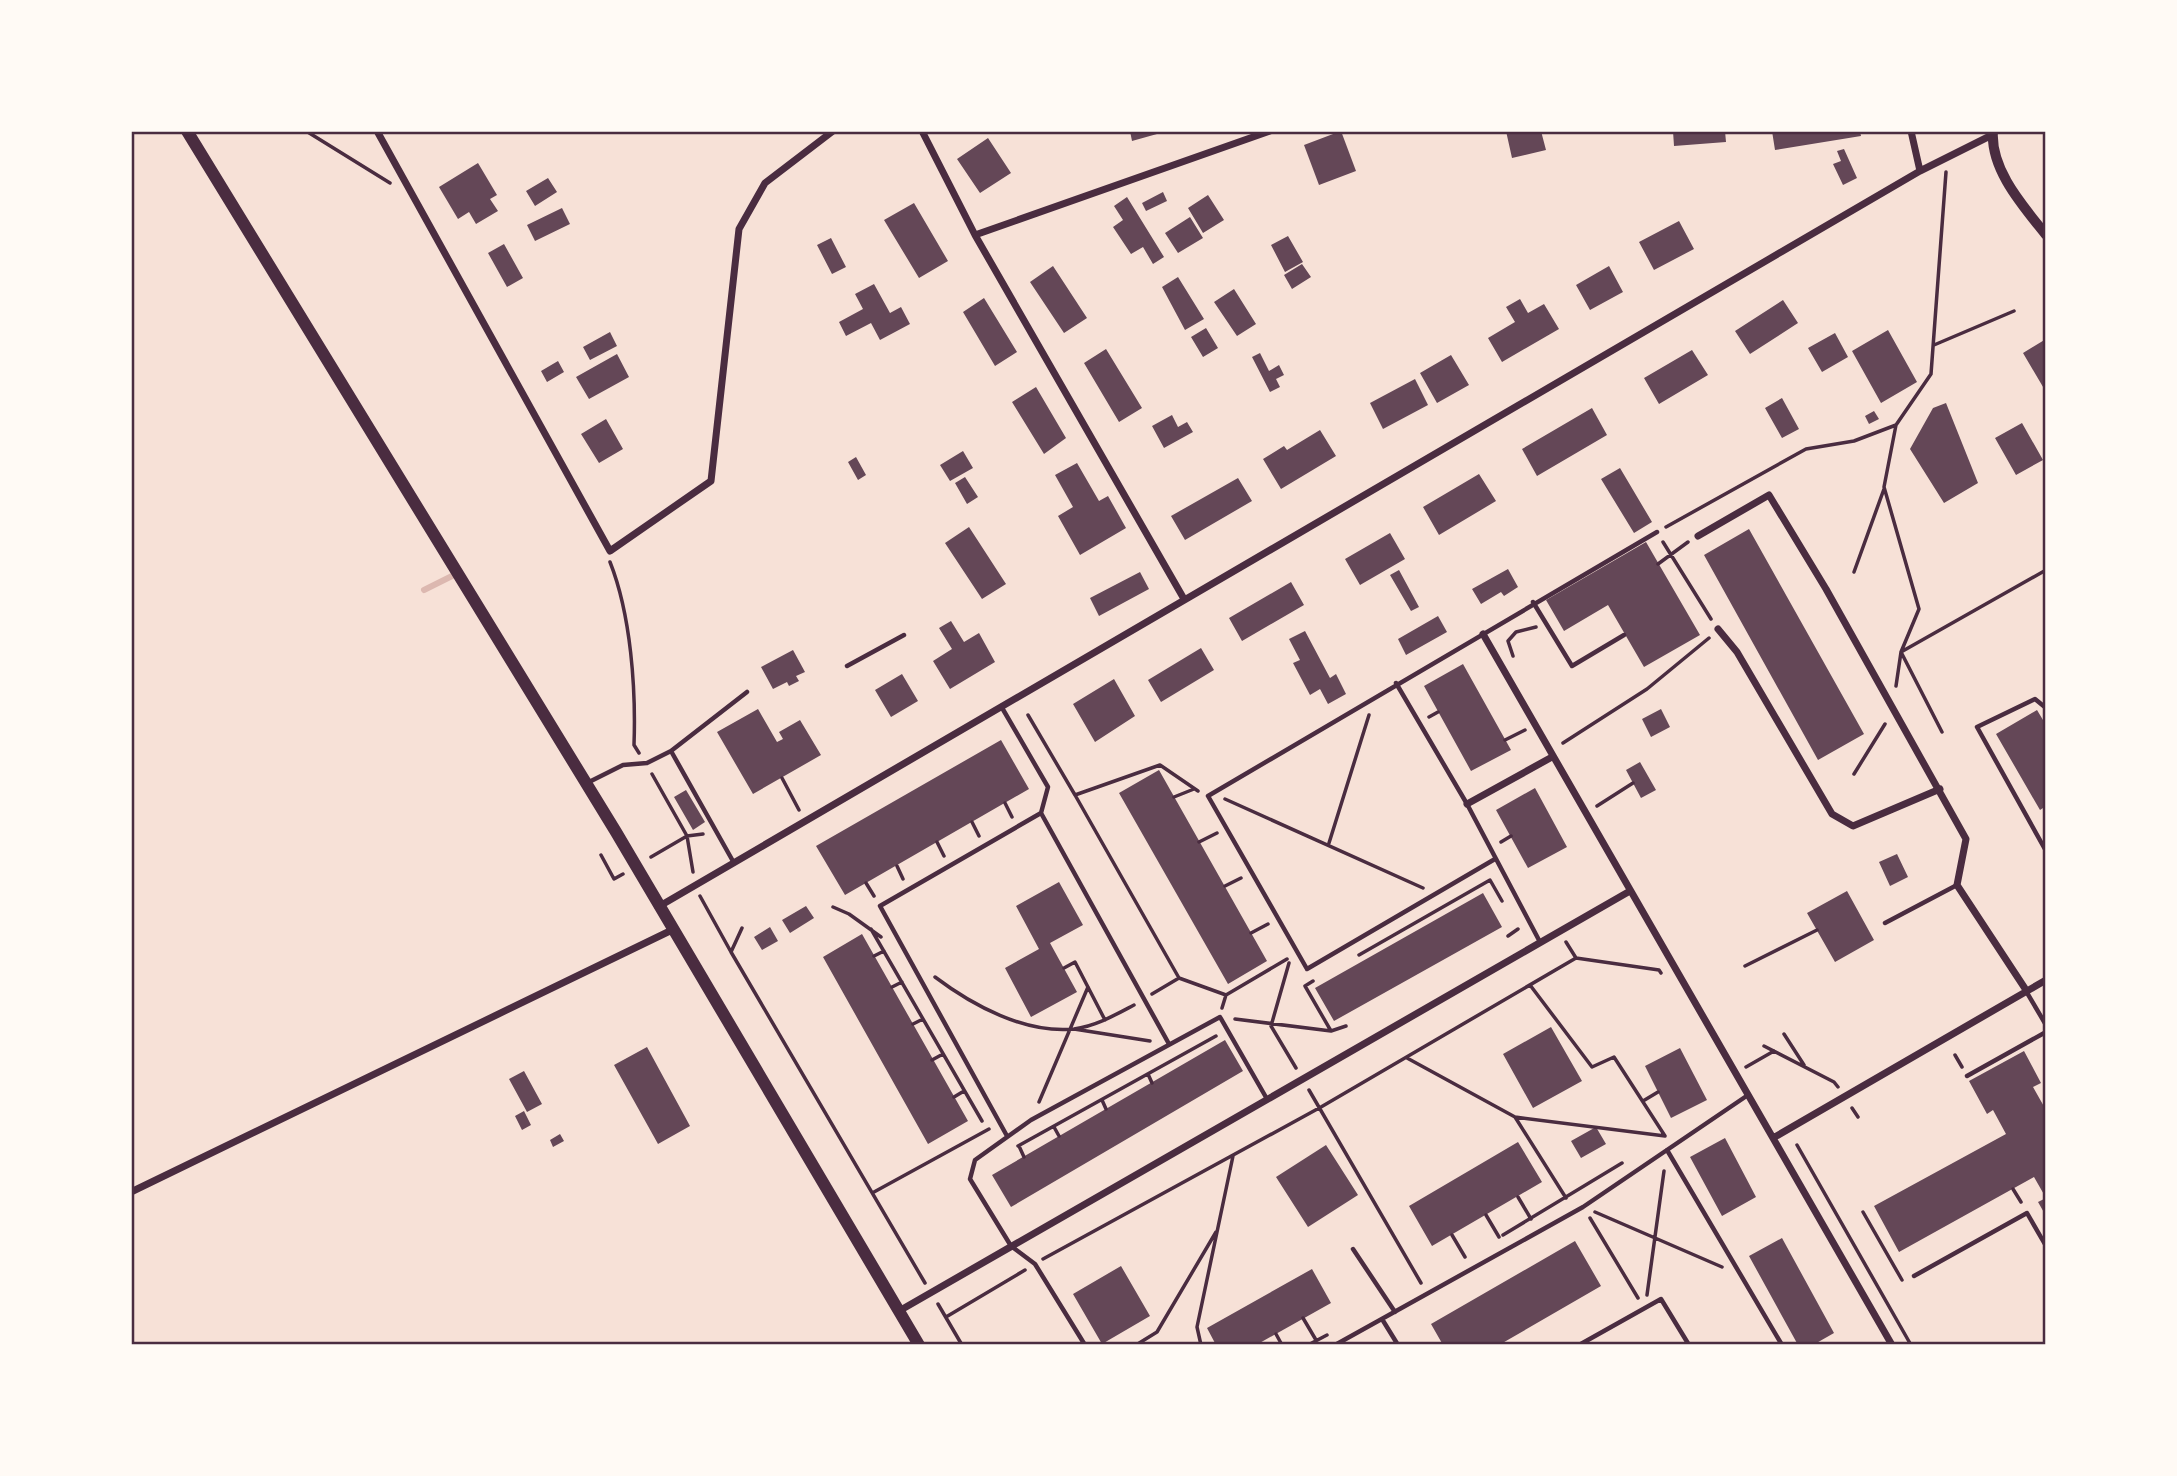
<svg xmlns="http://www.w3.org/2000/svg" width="2177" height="1476" font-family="'Fira Sans',sans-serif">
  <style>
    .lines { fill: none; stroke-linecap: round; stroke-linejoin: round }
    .stream { stroke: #dcb8b0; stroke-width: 6 }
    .building { fill: #644757 }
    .path { stroke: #4a2c40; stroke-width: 3.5 }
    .service { stroke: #4a2c40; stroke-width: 4.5 }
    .minor { stroke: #4a2c40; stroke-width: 7 }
    .tertiary { stroke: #4a2c40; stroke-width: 10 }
    .secondary { stroke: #4a2c40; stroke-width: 12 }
    .neatline { fill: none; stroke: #4a2c40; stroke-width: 2.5 }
  </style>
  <rect width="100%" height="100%" fill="#f7e1d7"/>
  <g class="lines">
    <path class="stream" d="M424,590L456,574"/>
  </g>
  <path class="building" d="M1130,131H1156L1157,134L1132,141Z
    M1341,131L1356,171L1319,185L1304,145Z
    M1506,131H1541L1546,150L1512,158Z
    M1673,131H1725L1726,142L1674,146Z
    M1772,131H1860L1861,136L1775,150Z
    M988,138L1011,173L980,193L957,159Z
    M1844,149L1857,178L1843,185L1833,164L1841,161L1837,151Z
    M478,163L497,195L490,199L498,211L476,224L469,212L458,219L439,187Z
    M548,178L557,192L535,206L526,191Z
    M1163,192L1167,201L1146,211L1142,203Z
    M1208,195L1224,220L1203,233L1188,208Z
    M1127,197L1164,257L1153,264L1143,247L1131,254L1113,227L1123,220L1114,206Z
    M914,203L948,261L919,278L884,220Z
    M562,208L570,224L535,241L527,225Z
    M1190,217L1203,238L1178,253L1165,233Z
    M1679,221L1694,249L1654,270L1639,242Z
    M1288,236L1303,262L1285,272L1271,245Z
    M831,238L846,267L832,274L817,245Z
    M504,244L523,278L507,287L488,253Z
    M1302,264L1311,277L1292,289L1284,275Z
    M1053,266L1087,318L1064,333L1030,282Z
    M1609,266L1623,292L1590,310L1576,285Z
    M1178,277L1204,319L1185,330L1162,287Z
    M874,284L890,313L901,307L910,324L880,340L871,323L846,336L839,322L863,309L855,294Z
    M1234,289L1256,324L1237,336L1214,302Z
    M984,298L1017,352L995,366L963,312Z
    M1520,299L1528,313L1544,304L1559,329L1502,362L1488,338L1515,322L1506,307Z
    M1783,300L1798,323L1750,354L1735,331Z
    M1206,328L1218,348L1203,357L1191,337Z
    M1888,330L1917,382L1881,403L1852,351Z
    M610,332L617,346L590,360L583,347Z
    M1835,333L1848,357L1822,372L1808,348Z
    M2046,339V392L2023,353Z
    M1106,349L1142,408L1119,422L1084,363Z
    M1692,350L1708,375L1659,404L1644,378Z
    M1260,353L1269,371L1279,365L1284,375L1276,379L1280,387L1270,392L1252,357Z
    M617,354L629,377L589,399L576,377Z
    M1451,355L1469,385L1437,403L1420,373Z
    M558,361L564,372L547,382L541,371Z
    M1415,379L1428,405L1383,429L1370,403Z
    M1036,387L1066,438L1044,454L1012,402Z
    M1782,398L1799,429L1782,438L1765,408Z
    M1946,403L1978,483L1944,503L1910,449L1933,408Z
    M1592,408L1607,435L1537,476L1522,449Z
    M1874,411L1879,419L1869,424L1865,416Z
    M1172,415L1178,427L1187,422L1193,432L1164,448L1152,426Z
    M606,419L623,449L599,463L581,434Z
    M2022,423L2043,460L2016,475L1995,438Z
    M1320,430L1336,456L1281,489L1263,459L1284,446L1287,450Z
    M963,451L973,468L950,481L940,465Z
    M856,457L866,475L858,480L848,462Z
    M1077,463L1099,501L1108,496L1126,528L1080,555L1058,516L1073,507L1055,475Z
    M1620,468L1652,522L1634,533L1601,479Z
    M1479,474L1496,501L1439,535L1423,507Z
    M965,477L978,497L967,504L955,483Z
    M1238,478L1252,501L1185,540L1171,516Z
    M969,527L1006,584L982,599L945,543Z
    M1749,529L1864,734L1818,760L1704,555Z
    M1390,533L1405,559L1360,585L1345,559Z
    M1646,542L1700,635L1644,667L1608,605L1564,631L1546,600Z
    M1508,569L1518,587L1504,596L1501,592L1481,604L1472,589Z
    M1399,570L1419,607L1411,611L1390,575Z
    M1140,572L1149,589L1099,616L1090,598Z
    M1291,582L1304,605L1242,641L1229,618Z
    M1438,616L1447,632L1406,655L1398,639Z
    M951,621L964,642L979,633L995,662L950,689L933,661L952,649L939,628Z
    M1305,631L1330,678L1336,674L1346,694L1328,704L1320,689L1310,695L1293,663L1300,660L1289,639Z
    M1201,648L1214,670L1161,702L1148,680Z
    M793,650L805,672L796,676L799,681L789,686L787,682L773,689L761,667Z
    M1463,664L1511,750L1471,771L1424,686Z
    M902,674L918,701L891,717L875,690Z
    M1114,679L1135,716L1095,742L1073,704Z
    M758,709L777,742L783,739L779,732L800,720L821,755L753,794L717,732Z
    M1661,709L1670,727L1651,737L1642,719Z
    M2037,710L2046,725V806L2040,810L1996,734Z
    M1001,740L1029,789L845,895L816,846Z
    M1640,762L1656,790L1641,798L1626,770Z
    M1159,770L1267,961L1228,984L1119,793Z
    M1535,788L1567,847L1528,868L1496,810Z
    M686,790L705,822L693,830L674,797Z
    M1897,854L1908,877L1890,886L1879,862Z
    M1059,882L1083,925L1050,943L1077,992L1031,1017L1005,968L1039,949L1016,906Z
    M1847,891L1874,940L1835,962L1807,913Z
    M1483,893L1502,927L1334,1021L1315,988Z
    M806,906L814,918L790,933L782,920Z
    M770,927L778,941L762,950L754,937Z
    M862,934L968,1121L928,1144L823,957Z
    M1551,1027L1582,1081L1533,1108L1503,1054Z
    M1225,1040L1243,1071L1011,1207L992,1175Z
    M647,1047L690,1126L658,1144L614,1065Z
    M1680,1048L1707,1100L1671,1118L1645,1066Z
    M2024,1051L2041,1083L2033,1087L2046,1110V1216L2038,1202L2046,1198L2034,1177L1899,1252L1874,1206L2006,1134L1993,1110L1987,1114L1969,1081Z
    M524,1071L542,1104L527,1112L509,1079Z
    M524,1111L531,1125L522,1130L515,1116Z
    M1596,1127L1606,1144L1581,1158L1571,1141Z
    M560,1134L564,1141L553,1147L550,1140Z
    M1725,1138L1756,1197L1722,1216L1690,1157Z
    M1518,1142L1542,1182L1432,1246L1409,1206Z
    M1326,1145L1358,1195L1308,1227L1276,1177Z
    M1782,1238L1834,1333L1813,1345H1798L1749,1256Z
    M1575,1241L1601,1286L1499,1345H1443L1431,1324Z
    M1121,1266L1150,1316L1102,1344L1073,1294Z
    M1312,1269L1331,1303L1256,1345H1216L1207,1328Z"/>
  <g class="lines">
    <path class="path" d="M306,131L390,183
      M1934,345L2014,311
      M1666,527L1806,449L1854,441L1896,425
      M1663,542L1711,619
      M610,562C631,615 636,689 634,745L639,753
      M1658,564L1688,542
      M1854,572L1884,489
      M1513,656L1508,641L1516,632L1536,627
      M1896,686L1901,652L2046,570
      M1028,715L1075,795L1160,765L1198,791
      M1429,717L1438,712
      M1942,732L1901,652L1919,609L1884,487L1896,425L1931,374L1946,172
      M1505,740L1525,730
      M1563,743L1647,689L1709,638
      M652,774L687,836L693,872
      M1854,774L1885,724
      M782,778L799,810
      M1075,795L1179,978
      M1174,797L1194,789
      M1225,799L1423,888
      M1005,803L1012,817
      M1597,806L1633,783
      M972,822L979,836
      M937,842L944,856
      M1199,842L1217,833
      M1501,842L1511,836
      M1329,843L1369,715
      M601,855L614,879L623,874
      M651,857L687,836L703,834
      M897,866L903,879
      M866,883L874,896
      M1225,886L1241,878
      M700,896L731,952
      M833,907L849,914L881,937
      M742,928L731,952L925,1283
      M871,929L982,1121
      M1251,933L1268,924
      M1508,936L1518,929
      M1566,942L1576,958
      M1359,955L1490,880L1502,901
      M874,956L884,951
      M1289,963L1271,1026L1296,1068
      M1745,966L1817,930
      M1064,968L1075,962L1105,1020
      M935,977C972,1005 1025,1034 1074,1029C1096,1026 1115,1015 1134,1005
      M1313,981L1305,986L1331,1031
      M1530,985L1592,1067L1614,1057L1665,1136
      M892,987L902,982
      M1152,994L1179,978L1226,995
      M1222,1008L1226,995L1287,959
      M1235,1019L1331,1031L1346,1026
      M913,1024L923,1019
      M1074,1029L1150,1041
      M1784,1034L1804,1065
      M1764,1046L1834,1082L1838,1087
      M1955,1055L1962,1067
      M1407,1058L1515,1117L1665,1136
      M932,1060L943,1054
      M1746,1067L1774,1051
      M1148,1074L1152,1083
      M1309,1090L1421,1283
      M954,1097L964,1091
      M1102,1100L1106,1109
      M1643,1101L1658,1092
      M1039,1102L1088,987
      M1852,1108L1858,1117
      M1515,1117L1566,1198
      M1054,1127L1059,1136
      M1797,1145L1911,1345
      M1018,1146L1216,1036
      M1019,1146L1024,1157
      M2013,1189L2021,1202
      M874,1192L989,1129
      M1518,1197L1531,1219
      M1595,1212L1722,1267
      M1863,1212L1902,1280
      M1486,1215L1499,1237
      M1590,1218L1638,1298
      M1452,1235L1465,1257
      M1503,1235L1622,1163
      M1043,1259L1321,1107L1576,958L1659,970L1661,973
      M1647,1295L1664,1171
      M938,1304L962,1345
      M946,1317L1025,1270
      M1303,1318L1316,1340
      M1276,1334L1282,1345
      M1136,1345L1157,1332L1216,1232
      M1201,1345L1197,1327L1233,1156
      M1308,1345L1327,1335"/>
    <path class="service" d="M1533,602L1572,666L1624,635
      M847,666L904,635
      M1396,683L1467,804L1540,942
      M1001,706L1048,787L1041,813L880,906L1007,1136
      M2046,708L2035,699L1977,727L2046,851
      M671,751L734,863
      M587,783L623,765L647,763L671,751L747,692
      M1041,813L1169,1044
      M1495,859L1307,969L1208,796L1657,532
      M1885,923L1957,885
      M2026,991L2046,1025
      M1967,1076L2046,1032
      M1667,1150L1782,1345
      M1353,1249L1395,1312
      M1914,1276L2027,1213L2046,1246
      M1382,1319L1398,1345
      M1085,1345L1035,1264L1011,1246L970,1179L975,1160L1031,1120L1220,1017L1267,1099
      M1335,1345L1583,1207L1748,1095
      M1579,1345L1661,1299L1689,1345"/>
    <path class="minor" d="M377,131L610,551L711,481L739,229L765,183L833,131
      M922,131L975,235L1184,599
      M1911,131L1920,171
      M975,235L1270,131
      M1698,536L1769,495L1826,589L1966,839L1957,885L2026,990
      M1718,629L1737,652L1832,814L1853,826L1940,789
      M1483,634L1892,1345
      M1467,804L1552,757
      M658,907L1920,171L1992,135
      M1773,1138L2046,980
      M131,1192L672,930
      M899,1311L1630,891"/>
    <path class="tertiary" d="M1993,131C1990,170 2024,207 2046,235"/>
    <path class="secondary" d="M187,131L616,832L919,1345"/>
  </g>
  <rect width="2177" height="1476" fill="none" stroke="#fffaf5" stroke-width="266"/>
  <rect x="133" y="133" width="1911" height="1210" class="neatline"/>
</svg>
